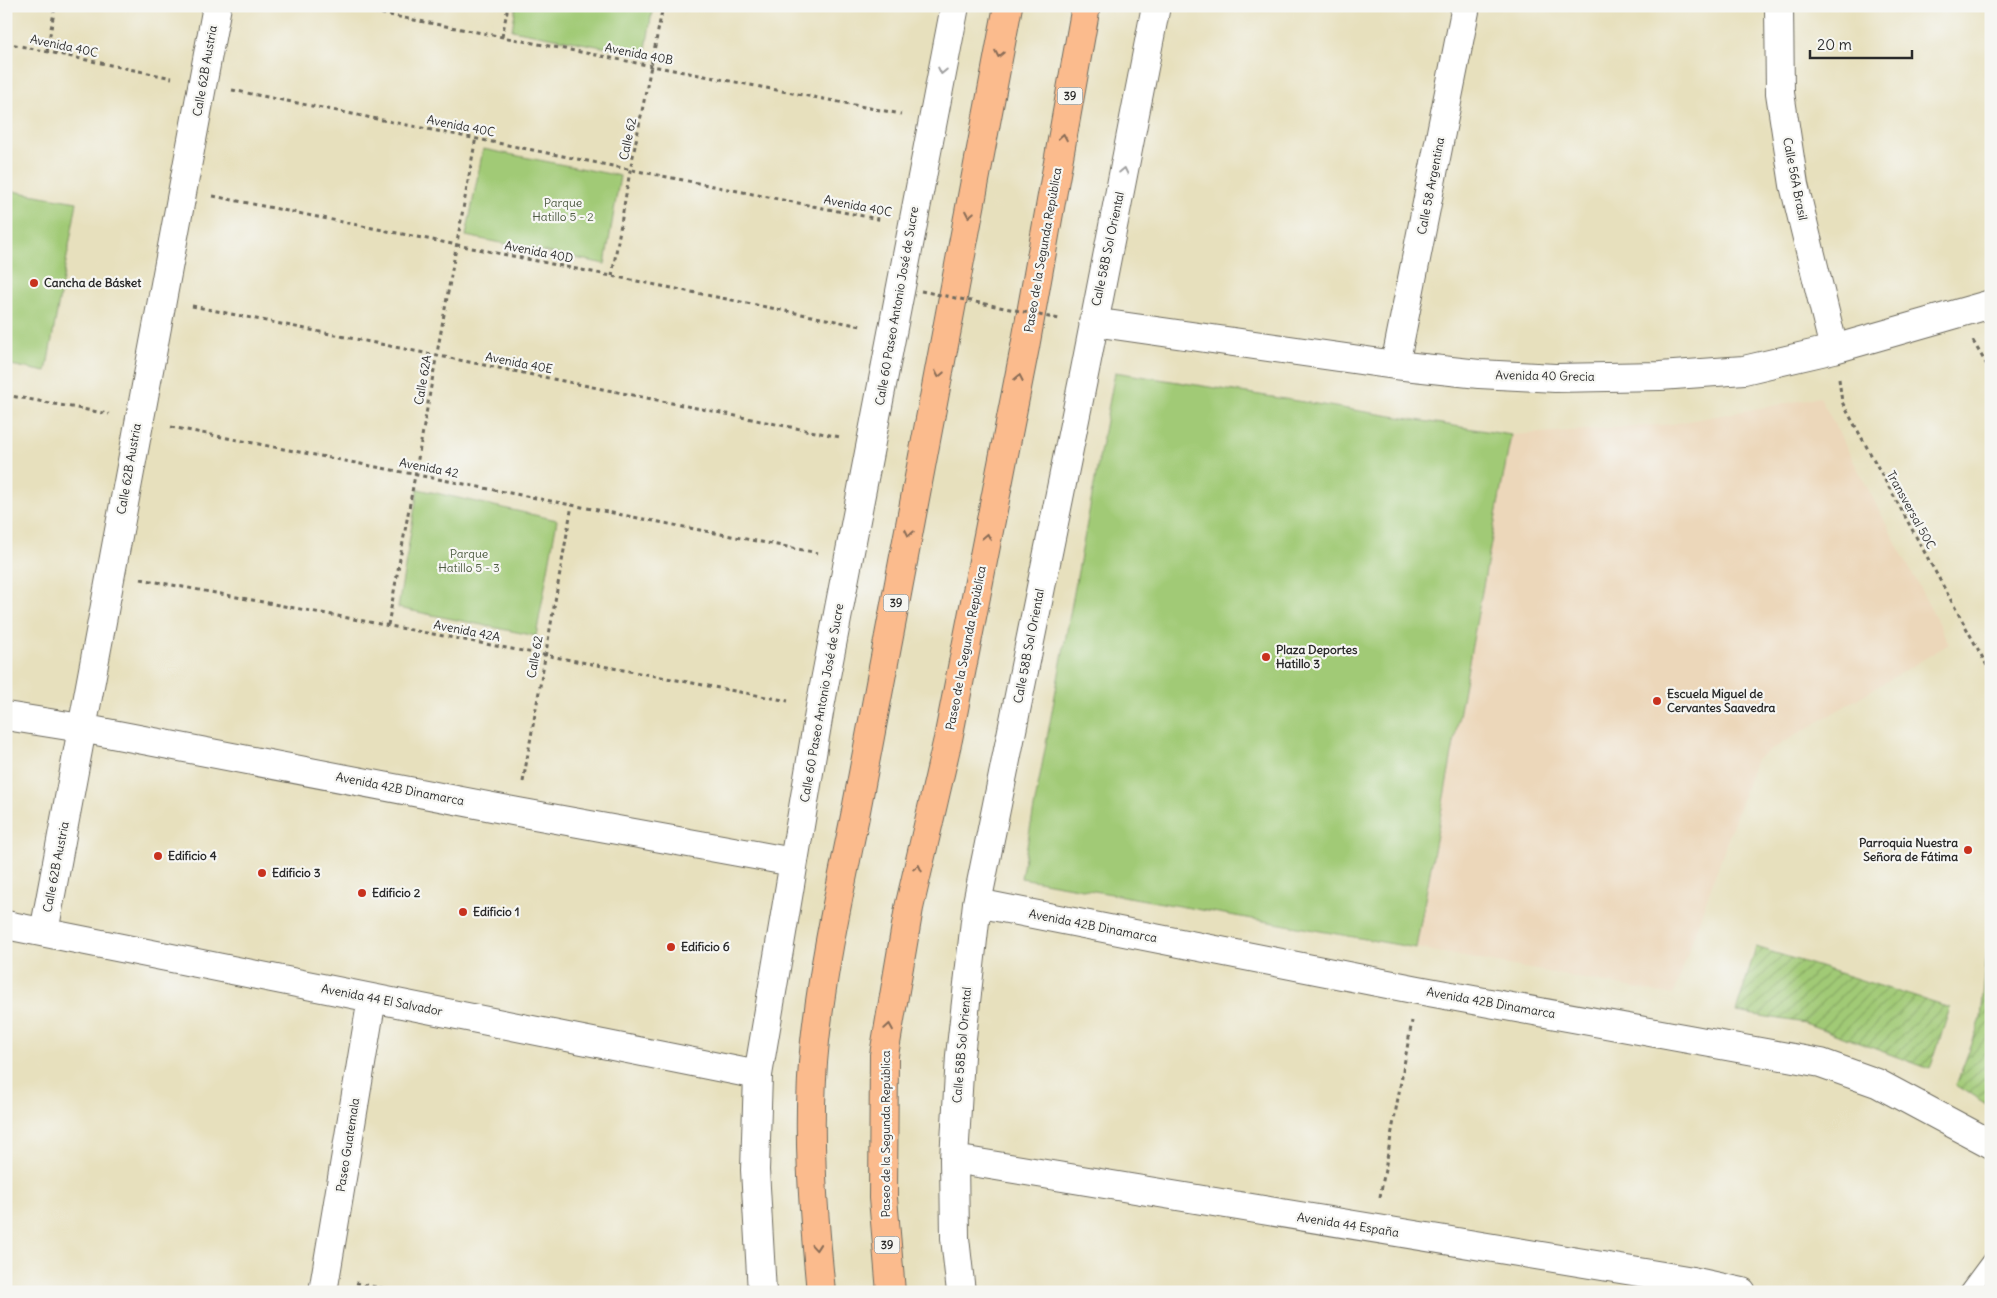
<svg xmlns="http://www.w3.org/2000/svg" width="1997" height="1298" font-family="Delius,sans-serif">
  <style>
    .built { fill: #ecd7ba }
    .park { fill: #a1ca76; stroke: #667a50 }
    .garden { fill: url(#garden-furrows); stroke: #667a50 }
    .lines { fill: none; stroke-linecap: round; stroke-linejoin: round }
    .service-casing { stroke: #6d6a5e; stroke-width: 20 }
    .minor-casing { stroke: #6d6a5e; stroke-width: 30 }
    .trunk-casing { stroke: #6d6a5e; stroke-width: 30 }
    .path { stroke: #6d6a5e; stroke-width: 3; stroke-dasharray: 4 4; stroke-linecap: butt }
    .service { stroke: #fff; stroke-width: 18 }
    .minor { stroke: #fff; stroke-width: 28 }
    .trunk { stroke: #fbbb8d; stroke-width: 28 }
    .path-bridge { stroke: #6d6a5e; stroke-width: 3; stroke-dasharray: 4 4; stroke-linecap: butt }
    .oneway { stroke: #896c57 }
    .oneway2 { stroke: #a0a0a0 }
    .poi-dot { fill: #c8321e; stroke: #f6f6f2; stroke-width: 2 }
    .labels { text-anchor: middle; stroke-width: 4.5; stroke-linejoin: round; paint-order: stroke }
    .shield { fill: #f6f6f2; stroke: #686867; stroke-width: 1 }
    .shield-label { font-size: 11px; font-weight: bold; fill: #2b2b2b }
    .street-label { font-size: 12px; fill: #2b2b2b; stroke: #f6f6f2 }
    .park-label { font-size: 12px; fill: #4e5b42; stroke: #f6f6f2 }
    .poi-label { font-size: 12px; font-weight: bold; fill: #2b2b2b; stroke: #f6f6f2; text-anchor: start }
  </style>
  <defs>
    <pattern id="garden-furrows" width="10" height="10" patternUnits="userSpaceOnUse" patternTransform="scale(1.25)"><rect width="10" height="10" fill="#a1ca76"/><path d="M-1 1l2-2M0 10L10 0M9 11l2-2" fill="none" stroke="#83a461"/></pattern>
  </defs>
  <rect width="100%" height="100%" fill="#f6f6f2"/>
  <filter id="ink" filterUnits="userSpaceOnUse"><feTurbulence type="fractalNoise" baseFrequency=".02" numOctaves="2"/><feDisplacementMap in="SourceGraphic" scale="10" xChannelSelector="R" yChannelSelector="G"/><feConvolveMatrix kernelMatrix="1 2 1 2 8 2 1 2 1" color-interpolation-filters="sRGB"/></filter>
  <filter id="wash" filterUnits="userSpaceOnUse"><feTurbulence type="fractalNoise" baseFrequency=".0096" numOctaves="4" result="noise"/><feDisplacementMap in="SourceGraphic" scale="20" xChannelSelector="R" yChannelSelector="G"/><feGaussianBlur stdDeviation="1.12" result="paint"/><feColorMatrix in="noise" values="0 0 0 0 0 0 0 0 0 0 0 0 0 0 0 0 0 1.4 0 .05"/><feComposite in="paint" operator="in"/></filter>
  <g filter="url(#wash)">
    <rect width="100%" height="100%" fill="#e7e0bd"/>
    <path class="built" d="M1820,397L1949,644L1756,759L1673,995L1416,948L1511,435L1672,424Z"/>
    <path class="park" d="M516,6H653L645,55L512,30Z
      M483,149L620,176L605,264L466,236Z
      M6,190L77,202L46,372L6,364Z
      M1115,372L1511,435L1416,948L1021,878Z
      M418,489L557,520L536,636L398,608Z"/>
    <path class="garden" d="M1989,930L1991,934V1107L1956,1085L1981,1019Z
      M1756,947L1950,1008L1930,1069L1805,1023L1736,1012Z"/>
  </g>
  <g filter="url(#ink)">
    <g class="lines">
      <defs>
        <path id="service" d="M1968,1292L1991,1261"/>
        <path id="minor" d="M1779,6L1780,93L1794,185L1834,349
          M1093,322L1395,365L1479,374L1555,378L1660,376L1744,370L1834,349L1991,304
          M1395,365L1466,6
          M6,716L81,728L518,812L793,862
          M977,903L1418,990L1821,1063L1877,1083L1991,1144
          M6,925L758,1075
          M44,932L217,6
          M954,1159L1687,1280L1742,1292
          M323,1292L372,998
          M762,1292L755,1170L758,1075L820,707L955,6
          M961,1292L955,1238L954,1159L960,1056L977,903L1085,370L1156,6"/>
        <path id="trunk" d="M821,1292C813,1209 806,1124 815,1041C823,966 840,890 855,816L1008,6
          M891,1292L883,1198L884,1055L909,908L948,739L1025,347L1086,6"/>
      </defs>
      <use href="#service" class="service-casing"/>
      <use href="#minor" class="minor-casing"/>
      <use href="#trunk" class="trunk-casing"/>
      <path class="path" d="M342,6L901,114
        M502,37L508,6
        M6,43L172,78
        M47,52L55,6
        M232,90L883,220
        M213,196L861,326
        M612,276L630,171L663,6
        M192,306L840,437
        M1973,341L1991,372
        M1839,379L1842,402L1991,673
        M6,395L109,414
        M171,427L818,553
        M141,579L788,701
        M388,625L476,137
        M523,782L572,505
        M1380,1197L1412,1021
        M356,1283L401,1292"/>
      <use href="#service" class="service"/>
      <use href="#minor" class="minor"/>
      <use href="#trunk" class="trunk"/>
      <path class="path-bridge" d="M921,291L1059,319"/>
    </g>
    <defs><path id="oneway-chevron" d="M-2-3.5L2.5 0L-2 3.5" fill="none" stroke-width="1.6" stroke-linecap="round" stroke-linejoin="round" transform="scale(1.25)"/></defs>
    <g class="oneway">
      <use href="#oneway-chevron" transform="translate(999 54) rotate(101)"/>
      <use href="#oneway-chevron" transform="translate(1063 137) rotate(-80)"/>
      <use href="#oneway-chevron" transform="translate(969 214) rotate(101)"/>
      <use href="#oneway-chevron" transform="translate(939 374) rotate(101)"/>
      <use href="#oneway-chevron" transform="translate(1019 378) rotate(-79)"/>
      <use href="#oneway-chevron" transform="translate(909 533) rotate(101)"/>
      <use href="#oneway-chevron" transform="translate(987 537) rotate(-79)"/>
      <use href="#oneway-chevron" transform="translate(918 868) rotate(-77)"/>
      <use href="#oneway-chevron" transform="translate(889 1027) rotate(-81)"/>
      <use href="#oneway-chevron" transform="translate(816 1247) rotate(85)"/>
    </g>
    <g class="oneway2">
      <use href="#oneway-chevron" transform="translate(942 71) rotate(102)"/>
      <use href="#oneway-chevron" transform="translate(1124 171) rotate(-78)"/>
    </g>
  </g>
  <g class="poi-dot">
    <circle cx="34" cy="283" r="5"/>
    <circle cx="1266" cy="657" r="5"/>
    <circle cx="1657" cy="701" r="5"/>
    <circle cx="1968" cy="850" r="5"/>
    <circle cx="158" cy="856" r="5"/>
    <circle cx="262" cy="873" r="5"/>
    <circle cx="362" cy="893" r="5"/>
    <circle cx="463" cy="912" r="5"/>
    <circle cx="671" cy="947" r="5"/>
  </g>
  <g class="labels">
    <g class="shield">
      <rect x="1057.5" y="87.5" width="25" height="17" rx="4"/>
      <rect x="883.5" y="594.5" width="25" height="17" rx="4"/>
      <rect x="874.5" y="1236.5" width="25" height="17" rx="4"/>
    </g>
    <g class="shield-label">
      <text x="1070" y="100">39</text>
      <text x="896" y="607">39</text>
      <text x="887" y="1249">39</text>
    </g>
    <g class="street-label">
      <text transform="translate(64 46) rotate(12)" y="4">Avenida 40C</text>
      <text transform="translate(639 54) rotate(11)" y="4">Avenida 40B</text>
      <text transform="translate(205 71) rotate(-80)" y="4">Calle 62B Austria</text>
      <text transform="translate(461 126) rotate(11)" y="4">Avenida 40C</text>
      <text transform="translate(628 139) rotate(-78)" y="4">Calle 62</text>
      <text transform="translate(1795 179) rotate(79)" y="4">Calle 56A Brasil</text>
      <text transform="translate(1431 186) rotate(-79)" y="4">Calle 58 Argentina</text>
      <text transform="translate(858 206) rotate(11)" y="4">Avenida 40C</text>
      <text transform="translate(1108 249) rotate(-78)" y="4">Calle 58B Sol Oriental</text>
      <text transform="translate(1043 250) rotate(-80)" y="4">Paseo de la Segunda República</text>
      <text transform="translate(539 252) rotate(11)" y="4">Avenida 40D</text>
      <text transform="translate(897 306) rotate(-80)" y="4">Calle 60 Paseo Antonio José de Sucre</text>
      <text transform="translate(519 363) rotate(11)" y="4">Avenida 40E</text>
      <text transform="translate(1545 376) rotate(1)" y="4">Avenida 40 Grecia</text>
      <text transform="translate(423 380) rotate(-80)" y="4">Calle 62A</text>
      <text transform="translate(429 468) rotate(11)" y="4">Avenida 42</text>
      <text transform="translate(129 469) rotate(-80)" y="4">Calle 62B Austria</text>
      <text transform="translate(1911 510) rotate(61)" y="4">Transversal 50C</text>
      <text transform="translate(467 631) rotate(11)" y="4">Avenida 42A</text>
      <text transform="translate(1029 646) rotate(-79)" y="4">Calle 58B Sol Oriental</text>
      <text transform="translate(966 648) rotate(-79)" y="4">Paseo de la Segunda República</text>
      <text transform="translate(535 657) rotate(-80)" y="4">Calle 62</text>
      <text transform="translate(822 703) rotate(-80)" y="4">Calle 60 Paseo Antonio José de Sucre</text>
      <text transform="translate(400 789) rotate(11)" y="4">Avenida 42B Dinamarca</text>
      <text transform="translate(56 867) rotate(-79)" y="4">Calle 62B Austria</text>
      <text transform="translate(1093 926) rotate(11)" y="4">Avenida 42B Dinamarca</text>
      <text transform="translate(382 1000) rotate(11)" y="4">Avenida 44 El Salvador</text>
      <text transform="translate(1491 1003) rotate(10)" y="4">Avenida 42B Dinamarca</text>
      <text transform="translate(962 1045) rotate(-85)" y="4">Calle 58B Sol Oriental</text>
      <text transform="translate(886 1134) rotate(-90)" y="4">Paseo de la Segunda República</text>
      <text transform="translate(348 1145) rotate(-81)" y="4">Paseo Guatemala</text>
      <text transform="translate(1348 1225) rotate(9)" y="4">Avenida 44 España</text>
    </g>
    <g class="park-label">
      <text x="563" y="207">Parque<tspan x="563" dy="14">Hatillo 5 - 2</tspan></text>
      <text x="469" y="558">Parque<tspan x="469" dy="14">Hatillo 5 - 3</tspan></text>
    </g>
    <g class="poi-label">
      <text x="44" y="287">Cancha de Básket</text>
      <text x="1276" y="654">Plaza Deportes<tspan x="1276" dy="14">Hatillo 3</tspan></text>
      <text x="1667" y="698">Escuela Miguel de<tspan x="1667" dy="14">Cervantes Saavedra</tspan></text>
      <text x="1958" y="847" text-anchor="end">Parroquia Nuestra<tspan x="1958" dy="14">Señora de Fátima</tspan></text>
      <text x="168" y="860">Edificio 4</text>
      <text x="272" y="877">Edificio 3</text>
      <text x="372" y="897">Edificio 2</text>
      <text x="473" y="916">Edificio 1</text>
      <text x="681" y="951">Edificio 6</text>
    </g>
  </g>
  <rect width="1997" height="1298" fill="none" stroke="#f6f6f2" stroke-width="25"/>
  <path d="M1810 50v8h102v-8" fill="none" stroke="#2b2b2b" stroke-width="2.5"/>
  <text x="1817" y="50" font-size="15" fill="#2b2b2b" stroke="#f6f6f2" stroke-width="4" paint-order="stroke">20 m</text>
</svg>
